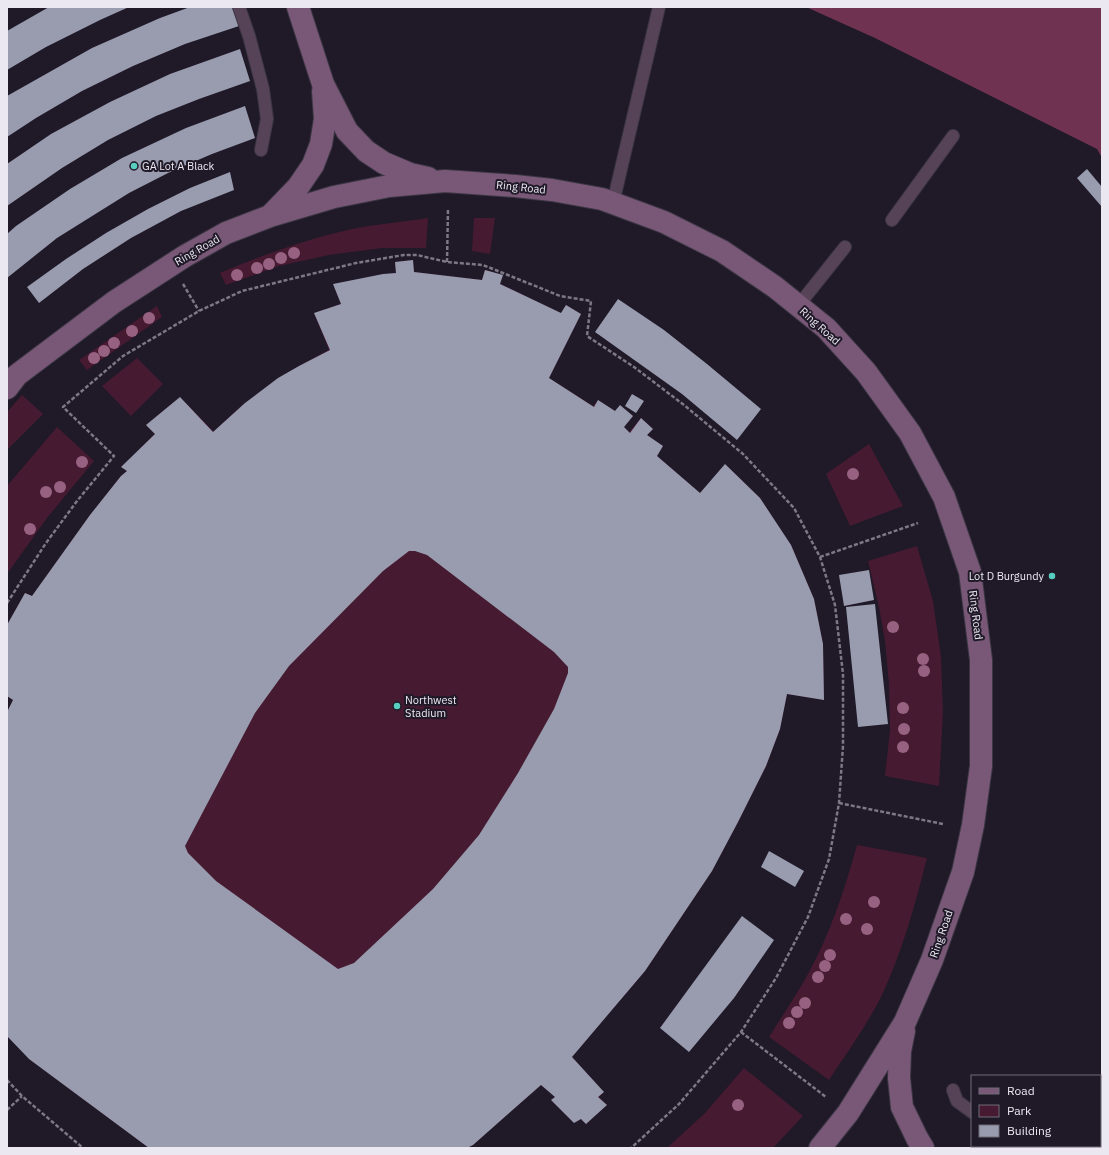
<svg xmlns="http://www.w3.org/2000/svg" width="1109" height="1155" font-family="'IBM Plex Sans',sans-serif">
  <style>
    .green { fill: #461b31 }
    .forest { fill: #6f3351 }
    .building { fill: #999baf; fill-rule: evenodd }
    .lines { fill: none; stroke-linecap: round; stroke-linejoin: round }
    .lane-casing { stroke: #3c3644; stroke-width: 14 }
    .secondary-casing { stroke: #3c3644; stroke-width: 24 }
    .path { stroke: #7d7885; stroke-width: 2.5; stroke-dasharray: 4 2; stroke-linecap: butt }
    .lane { stroke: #574357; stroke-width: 12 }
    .secondary { stroke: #785777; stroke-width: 22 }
    .tree { fill: #976281 }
    .poi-dot { fill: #58cec0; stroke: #1f1928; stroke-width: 1.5 }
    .labels { text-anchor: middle; stroke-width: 4; stroke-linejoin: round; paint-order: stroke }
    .poi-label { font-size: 11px; fill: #ece8f2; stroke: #1f1928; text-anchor: start }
    .street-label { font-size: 11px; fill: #ece8f2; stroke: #1f1928 }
  </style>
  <rect width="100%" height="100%" fill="#1f1928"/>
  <path class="green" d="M428,218L426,248H382L329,255L279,266L226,285L220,273C263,255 306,239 352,229C376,224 402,222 428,218Z
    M474,218H495L490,254L472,251Z
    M413,260L414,272L482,280L485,270L503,275L500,284L561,313L566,305L581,314L549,378L593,406L598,400L615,411L620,405L633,416L624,427L629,432L641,418L653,429L647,435L663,446L657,456L700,493L727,463L725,464L760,498L791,545L814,599L823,644L824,700L787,694L780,729L766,766L738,822L712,871L645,971L572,1057L604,1092L599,1097L607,1105L586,1124L581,1119L574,1123L551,1100L555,1097L541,1085L473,1145L467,1148H149L29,1059L7,712L13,700L7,696V625L25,593L32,596L90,515L121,476L127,471L121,467L155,434L146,425L180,397L214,432C224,422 234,412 245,403C272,382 299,365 329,350L314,313L341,304L333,284L396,273L395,262Z
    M157,306L162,317L87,370L79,360Z
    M137,358L163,384L131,416L102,386Z
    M22,395L43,414L7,450V412Z
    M57,427L94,461L47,518L7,574V486Z
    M869,444L903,506L850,526L826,474Z
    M917,546L933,601L941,657L943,712L939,786L885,776L890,730L889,684L885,641L879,607L868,561Z
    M857,845L927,858C915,905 902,953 881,997C867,1025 846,1054 829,1080L769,1037C782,1016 796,996 808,974C830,934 845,889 857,845Z
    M744,1068L803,1116L773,1148H667L705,1113Z"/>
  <path class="forest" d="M806,7H1102V158L1097,149L875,38Z"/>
  <path class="building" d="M49,7H129L100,20L46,47L7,70V31Z
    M190,7H233L239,26L185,44L133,66L82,91L36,118L7,137V96L92,48L160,18Z
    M240,49L250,81L199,99L156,116L108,140L62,168L7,206V164L51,134L110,102L170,74Z
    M245,106L255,138L212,154L170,172L129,193L57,238L7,278V234L16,226L70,189L122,158L186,128Z
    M1087,169L1102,187V207L1077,178Z
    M230,172L234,190L181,211L131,238L83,269L39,303L27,287L66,259L106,233L148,209L190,188Z
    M413,260L414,272L482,280L485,270L503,275L500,284L561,313L566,305L581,314L549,378L594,407L598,400L615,411L620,405L633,416L624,427L630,433L641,418L653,429L647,435L663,446L657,456L700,493L725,464L760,498L791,545L814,599L823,644L824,700L787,694L780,729L766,766L738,822L712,871L645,971L572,1057L604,1092L598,1097L607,1105L586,1124L581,1119L574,1123L551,1100L555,1097L541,1085L473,1145L467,1148H149L29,1059L7,1036V712L13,700L7,696V625L25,593L32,596L90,515L121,476L127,471L121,467L155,434L146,425L180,397L213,432L245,403L278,378L299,366L330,350L314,313L341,304L333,284L383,274L396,273L395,262ZM409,551H415L427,555L554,652L568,667V673L554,709L518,773L479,835L433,889L354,963L338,969L216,881L188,853L185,846L255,713L289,666L383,571Z
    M618,299L664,330L707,364L761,409L737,440L682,394L595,332Z
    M632,394L644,401L636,413L625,406Z
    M869,570L874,600L844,606L839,575Z
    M875,604L888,724L858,727L846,607Z
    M769,851L804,871L795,887L761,867Z
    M742,916L774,940L734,998L689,1052L660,1028Z"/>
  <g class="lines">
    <defs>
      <path id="lane" d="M239,7L249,36L263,89L267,119L261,150
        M613,203L659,7
        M892,220L953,136
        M798,306L845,247
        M953,1090L957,1101L972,1112
        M1018,1146L1021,1148"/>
      <path id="secondary" d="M298,7L323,84L347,131L366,151L384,163L410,174L428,178
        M271,215L298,187L313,165L321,144L325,119L323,91
        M7,388L17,375L114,302L185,256L226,233L270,216L334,197L389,186L445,181L515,186L552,190L602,199L664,222L722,251L775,287L826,328L866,372L910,433L944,497L970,572L981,660V766L973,825L963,872L932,960L905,1022L848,1113L820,1148
        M904,1031L900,1051L899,1078L902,1107L917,1138L923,1148"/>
    </defs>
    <use href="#lane" class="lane-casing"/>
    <use href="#secondary" class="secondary-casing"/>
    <path class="path" d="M447,262L448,209
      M183,284L199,311
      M820,557L918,523
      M7,603L46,543L77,501L114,456L63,407L123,356L199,311L242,291L356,263L404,255H417L447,262L483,265L560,296L591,301L587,336L634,367L684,405L743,454L794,508L820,557L835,605L843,674V746L839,803L829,859L808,917L776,978L741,1032L679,1104L631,1148
      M839,803L943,824
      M741,1032L826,1097
      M7,1080L22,1096L83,1148
      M7,1110L22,1096"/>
    <use href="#lane" class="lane"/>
    <use href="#secondary" class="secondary"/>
  </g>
  <g class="tree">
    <circle cx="294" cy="253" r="6"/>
    <circle cx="281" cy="258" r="6"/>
    <circle cx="269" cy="264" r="6"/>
    <circle cx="257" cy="268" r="6"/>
    <circle cx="237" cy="275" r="6"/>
    <circle cx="149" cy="318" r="6"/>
    <circle cx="132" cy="331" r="6"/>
    <circle cx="114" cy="343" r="6"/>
    <circle cx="104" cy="351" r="6"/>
    <circle cx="94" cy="358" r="6"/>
    <circle cx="82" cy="462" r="6"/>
    <circle cx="853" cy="474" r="6"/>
    <circle cx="60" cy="487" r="6"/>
    <circle cx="46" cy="492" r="6"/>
    <circle cx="30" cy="529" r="6"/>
    <circle cx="893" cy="627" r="6"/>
    <circle cx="923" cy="659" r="6"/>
    <circle cx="924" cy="671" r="6"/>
    <circle cx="903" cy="708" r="6"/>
    <circle cx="904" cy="729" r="6"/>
    <circle cx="903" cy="747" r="6"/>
    <circle cx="874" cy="902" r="6"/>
    <circle cx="846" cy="919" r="6"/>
    <circle cx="867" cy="929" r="6"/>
    <circle cx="830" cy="955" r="6"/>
    <circle cx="825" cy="966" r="6"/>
    <circle cx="818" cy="977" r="6"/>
    <circle cx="805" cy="1003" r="6"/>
    <circle cx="797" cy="1012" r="6"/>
    <circle cx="789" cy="1023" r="6"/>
    <circle cx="738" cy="1105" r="6"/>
  </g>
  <g class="poi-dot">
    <circle cx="134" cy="166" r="4"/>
    <circle cx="1052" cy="576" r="4"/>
    <circle cx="397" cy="706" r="4"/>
  </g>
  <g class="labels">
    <g class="poi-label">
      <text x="142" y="170">GA Lot A Black</text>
      <text x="1044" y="580" text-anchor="end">Lot D Burgundy</text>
      <text x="405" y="704">Northwest<tspan x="405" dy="13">Stadium</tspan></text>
    </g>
    <g class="street-label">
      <text transform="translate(521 187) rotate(6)" y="4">Ring Road</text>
      <text transform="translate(197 250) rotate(-30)" y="4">Ring Road</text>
      <text transform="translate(820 326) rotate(42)" y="4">Ring Road</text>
      <text transform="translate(976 615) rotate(83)" y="4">Ring Road</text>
      <text transform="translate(941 934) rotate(-71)" y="4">Ring Road</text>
    </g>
  </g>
  <rect width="1109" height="1155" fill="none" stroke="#ece8f2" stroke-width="16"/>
  <rect x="971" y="1075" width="130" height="72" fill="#1f1928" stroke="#716c79"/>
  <rect x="979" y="1088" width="20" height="6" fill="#785777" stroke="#716c79"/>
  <text x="1007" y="1095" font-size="12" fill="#ece8f2">Road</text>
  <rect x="979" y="1105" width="20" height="12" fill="#461b31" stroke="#716c79"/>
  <text x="1007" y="1115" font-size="12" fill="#ece8f2">Park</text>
  <rect x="979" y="1125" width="20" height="12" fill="#999baf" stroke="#716c79"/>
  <text x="1007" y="1135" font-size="12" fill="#ece8f2">Building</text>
</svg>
